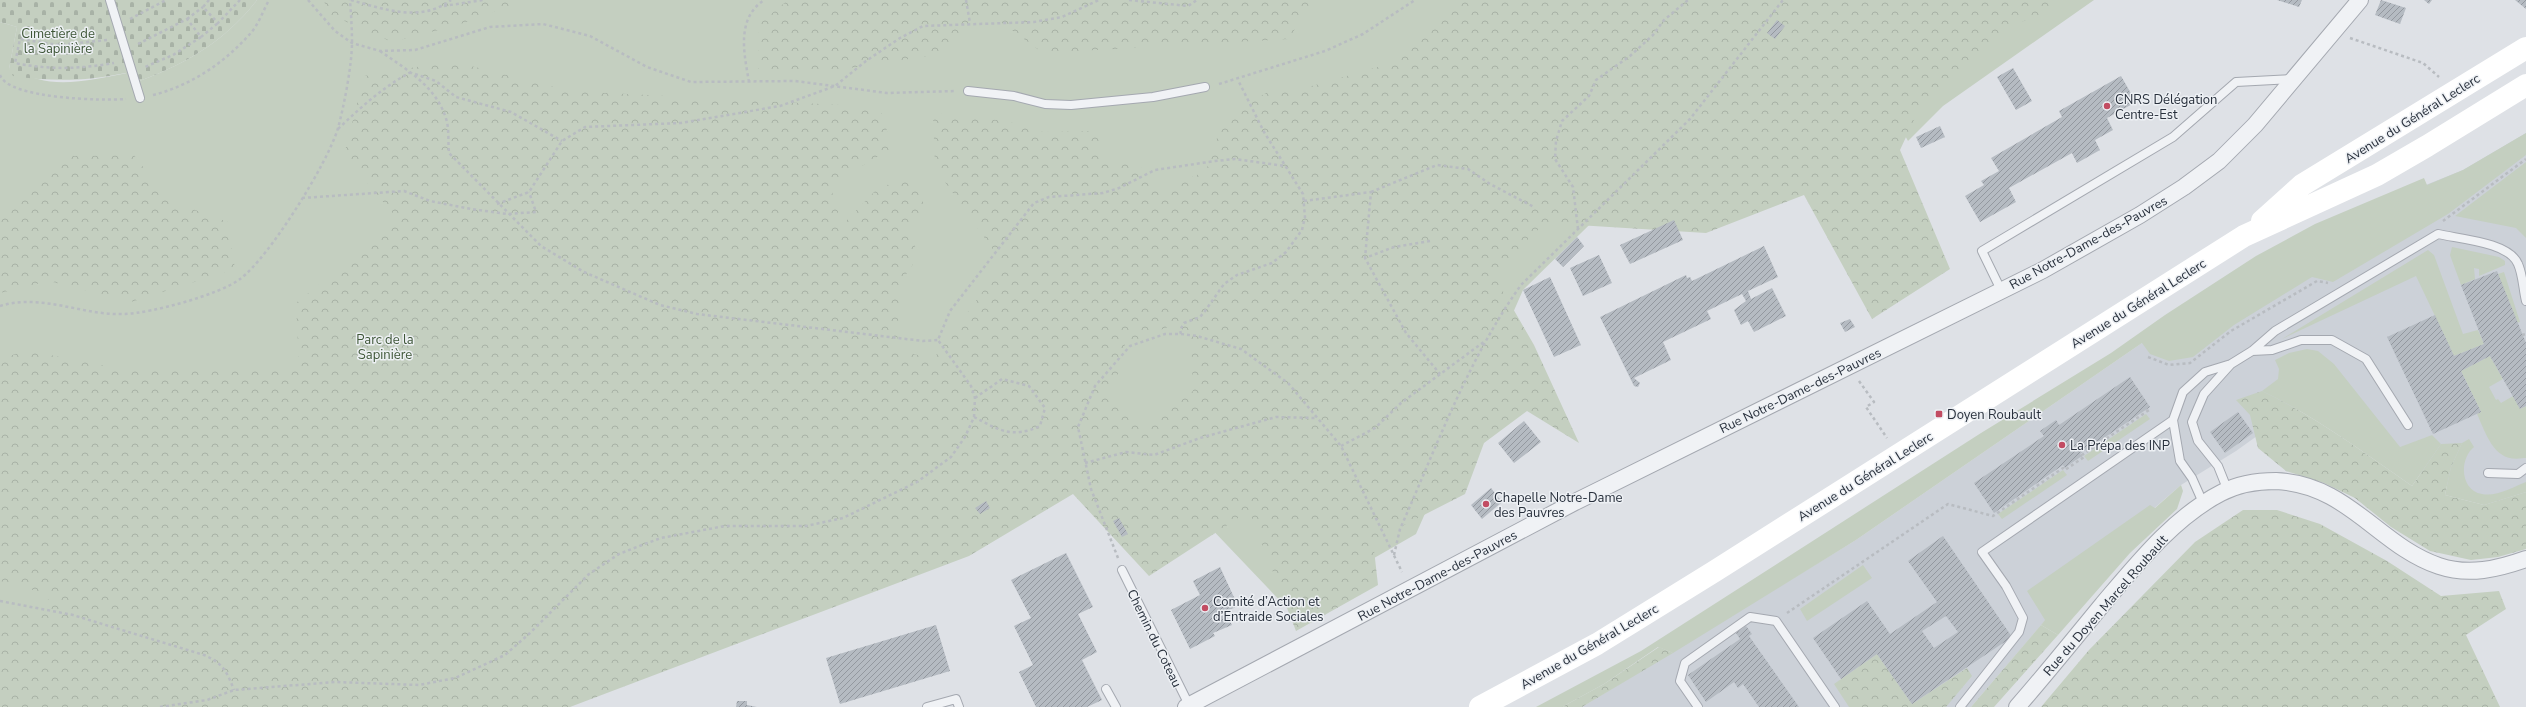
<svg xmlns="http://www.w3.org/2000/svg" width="2526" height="707" font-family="'Nunito Sans',sans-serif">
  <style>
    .built { fill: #ccd1d8 }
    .green { fill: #c4cfc0 }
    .forest { fill: url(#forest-crowns); fill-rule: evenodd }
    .cemetery { fill: url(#cemetery-stones) }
    .building { fill: url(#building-hatch); fill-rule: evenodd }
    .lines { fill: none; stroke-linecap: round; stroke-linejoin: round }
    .lane-casing { stroke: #a4a8b0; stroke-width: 10 }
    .street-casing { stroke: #a4a8b0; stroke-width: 18 }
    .path { stroke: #b8bcc1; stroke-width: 2.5; stroke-dasharray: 3 3; stroke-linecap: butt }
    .lane { stroke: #f0f2f5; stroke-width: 8 }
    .street { stroke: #f0f2f5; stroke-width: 16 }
    .secondary { stroke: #fff; stroke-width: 22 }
    .poi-dot { fill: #c24c62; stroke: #edf0f4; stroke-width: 1.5 }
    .labels { text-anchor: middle; stroke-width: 3; stroke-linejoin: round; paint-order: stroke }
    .park-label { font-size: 13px; fill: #3e5637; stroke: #edf0f4 }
    .poi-label { font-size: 13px; fill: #28303c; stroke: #edf0f4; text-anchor: start }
    .street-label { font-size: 13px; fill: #28303c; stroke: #edf0f4 }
  </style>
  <defs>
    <pattern id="forest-crowns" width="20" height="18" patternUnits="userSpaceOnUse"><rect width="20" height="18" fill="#c4cfc0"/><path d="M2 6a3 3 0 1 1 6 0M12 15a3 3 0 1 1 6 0" fill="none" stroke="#a8b2a6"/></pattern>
    <pattern id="cemetery-stones" width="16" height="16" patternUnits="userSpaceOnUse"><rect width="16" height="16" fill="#c4cfc0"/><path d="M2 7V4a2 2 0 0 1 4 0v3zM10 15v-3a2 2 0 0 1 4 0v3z" fill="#a8b2a6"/></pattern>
    <pattern id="building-hatch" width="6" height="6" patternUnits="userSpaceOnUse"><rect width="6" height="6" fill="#b5bbc2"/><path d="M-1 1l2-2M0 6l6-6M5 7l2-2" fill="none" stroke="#93989f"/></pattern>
  </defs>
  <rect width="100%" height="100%" fill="#dee1e6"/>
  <path class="built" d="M2526,133V492L2484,505L2296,408L2236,451L2181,485L2122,536L2073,588L1971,707H1582L1856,540L2142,343L2386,201L2463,170Z"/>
  <path class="green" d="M257,0H1790L1696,120L1523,290L1416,534L1287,608L1124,437L396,707H0V22L17,27L9,69C18,72 28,77 38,79C65,87 100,78 127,73L131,84C181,67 224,43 257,0Z
    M1830,0H2094L1943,106L1908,141Z
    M2526,133V155L2448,214L2333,282L2312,277L2234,325L2193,357L2169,361L2150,354L2142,343L1856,540L1673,653L1658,647L1604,684L1562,707H1536L1641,651L1981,433L2111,353L2165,315L2256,256L2315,224L2424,178L2427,185L2463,170Z
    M2526,162V238L2516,228L2455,216Z
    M2452,247L2499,257L2505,261V265L2479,276V269L2474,268L2475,279L2461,285L2450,255Z
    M2428,250L2434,255L2463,334L2478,330L2484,344L2454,356L2416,276L2282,339Z
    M2504,272L2520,322L2517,323L2498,274Z
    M2307,349L2318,351L2334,364L2400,447L2432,435L2441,444L2412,486C2363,452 2316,417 2262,391L2278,379L2279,369L2275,360L2289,353Z
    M2490,356L2503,379L2489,387L2496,400L2498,399L2501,403L2513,396L2520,409L2526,406V458H2524C2495,464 2487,436 2477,414L2481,412L2461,371Z
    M2146,414L2150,419L2088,461L2084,456Z
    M2469,439L2474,447C2459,459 2460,490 2482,494C2496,497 2513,487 2526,482V492L2484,505L2445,495L2451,467L2462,443Z
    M2063,470L2067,475L2002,519L1998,514Z
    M2181,485L2183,491L2177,509L2130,553L2058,635L2041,625L2045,620L2027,591L2150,505L2155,508Z
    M1863,565L1872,578L1807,621L1800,609Z"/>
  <path class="forest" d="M323,0H518L519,2L458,25L392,42L331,15Z
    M788,0H1312L1289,39L1043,53L984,10L936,55L823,72L758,73L759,24Z
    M1463,0H2058L2049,11L2016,24L1919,109L1900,150L1950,269L1872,319L1804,195L1706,233L1545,223L1493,274L1534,345L1579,443L1527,411L1484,443L1465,494L1373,541L1378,585L1296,631L1249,511L1149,576L1073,494L969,556L570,707H0V608L37,616L51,595L0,581V360L25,350L121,369L299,370L296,303L399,221L344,155L364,76L451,61L570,91L880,107L892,148L830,185L842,225L876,190L910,175L929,214L909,224L918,257L900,283L897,351L934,358L1003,264L935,168L933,113L1006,121L1043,132L1101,131L1099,160H1133L1164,189L1206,171L1224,117L1266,93L1312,86L1398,61ZM1178,323L1191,342L1193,391L1143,430L1100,393L1119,373L1125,344Z
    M134,155L168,200L228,222L235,269L131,302L49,281L0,293L1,214L63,156Z
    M2262,391C2316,417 2363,452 2412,486L2441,444L2462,443L2451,467L2445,495L2484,505L2526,492V549L2498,557L2471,560L2430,551L2391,527L2355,498L2324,483L2286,471L2258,448L2250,415L2236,400Z
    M2243,510H2277L2320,524L2387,561L2441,596L2499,591L2506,609L2466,635L2500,707H2041L2089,650L2195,542Z
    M2041,625L2058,635L1994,707H1971Z
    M1659,647L1673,653L1582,707H1562L1604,684Z
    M1877,654L1912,704L1967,668L1972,676L1946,707H1849L1834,684Z"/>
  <path class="cemetery" d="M0,0H257C224,43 181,67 131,84L126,73C86,81 54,82 13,76L9,69L17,27L0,22Z"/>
  <path class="building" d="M2277,0H2302L2299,7Z
    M2381,0L2406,8L2400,24L2375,15Z
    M2424,0H2432L2429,4Z
    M2515,0H2526V9Z
    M1777,20L1785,26L1775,39L1767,33Z
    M2013,68L2032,101L2016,110L1997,77Z
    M2121,76L2136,102L2107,118L2113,130L2095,140L2100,150L2077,163L2072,153L2009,188L2016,202L1980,222L1965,196L1984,185L1981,181L1999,171L1991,158L2062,117L2059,111Z
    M1940,126L1945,137L1921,148L1916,137Z
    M1674,220L1683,240L1630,264L1620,245Z
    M1577,237L1584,246L1563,267L1555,259Z
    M1764,246L1778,277L1748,291L1751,299L1772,288L1786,316L1754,332L1748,321L1741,325L1734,310L1746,301L1742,294L1707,311L1711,319L1663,342L1671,360L1634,378L1640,383L1638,387L1634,386L1600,317L1686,275L1687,278L1690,277L1692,281Z
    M1599,255L1612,283L1583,296L1570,268Z
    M2497,271L2526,343V406L2520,409L2490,356L2461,371L2481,412L2433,434L2387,337L2435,315L2454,356L2484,344L2461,285Z
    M1550,277L1581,345L1554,357L1523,290Z
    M1850,319L1855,327L1845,332L1840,323Z
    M2130,377L2150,407L2080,454L2082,456L2073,462L2065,468L2063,465L1994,513L1974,483L2044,436L2040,431L2056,420L2059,425Z
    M2238,412L2253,433L2225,453L2210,432Z
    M1524,421L1541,442L1514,463L1498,443Z
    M1491,488L1502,502L1482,519L1471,505Z
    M986,501L990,508L980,514L975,508Z
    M1119,518L1128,534L1122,537L1113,521Z
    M1943,536L2012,637L1912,704L1877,654L1841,679L1813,638L1867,601L1890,634L1937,602L1908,561ZM1946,616L1958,632L1934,648L1922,631Z
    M1066,553L1093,607L1078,614L1097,652L1082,660L1102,700L1087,707H1036L1019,672L1033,665L1014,626L1031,618L1011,580Z
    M1220,567L1238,606L1225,612L1232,625L1213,633L1215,636L1190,649L1171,610L1200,595L1193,581Z
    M936,625L950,671L840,704L826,658Z
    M1746,626L1752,634L1749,636L1799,707H1759L1743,684L1738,688L1734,682L1706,702L1688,675L1740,639L1736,633Z
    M737,701H747V705L757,707H736Z"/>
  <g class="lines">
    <defs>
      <path id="lane" d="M110,0L140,98
        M968,91L1014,96L1045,104L1071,105L1153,97L1205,87
        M2001,290L1982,251L2173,137L2236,82L2293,79
        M2252,351L2272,350L2301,340H2332L2366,359L2408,425
        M2488,473L2518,474L2526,468
        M2228,491L2218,466L2198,441L2192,422L2204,394L2231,364
        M2204,505L2192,478L2180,461L2173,420L2183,392L2205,372L2231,364L2252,351L2275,331L2438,234C2459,239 2509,242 2518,264C2523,275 2523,289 2526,301
        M1122,570L1189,705
        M1106,689L1116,707
        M927,707L956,699L959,707
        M1698,707L1680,681L1685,663L1750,617L1776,621L1835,707
        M1960,707L2019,632L2023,618L2006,586L1982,552L2173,420"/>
      <path id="street" d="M1186,707L1575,502L2043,270L2140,215L2184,187L2219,161L2255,125L2360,0
        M2017,707C2046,674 2074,639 2102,605C2136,565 2174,517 2221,493C2238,484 2258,481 2276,481C2348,484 2379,546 2439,566C2469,576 2498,569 2526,559"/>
    </defs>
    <use href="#lane" class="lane-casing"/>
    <use href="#street" class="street-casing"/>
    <path class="path" d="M209,0L203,7L218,23L240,0
      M308,0L335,31L352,43L380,51L415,50L490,27L543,24L590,36L647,67L691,82L795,81L887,93L955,91
      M351,0C383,9 421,23 451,0
      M966,0L970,23
      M1129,0L1188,6L1197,0
      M444,6L483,0
      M130,19L166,0
      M187,19L203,7
      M201,37L218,23
      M2350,38L2423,63L2439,77
      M107,40L59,45L20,39L15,63C48,70 81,69 114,63
      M138,44L187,19L201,37L173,55L145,67
      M380,51C407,70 438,87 447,122C449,131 448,143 449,153L541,246L584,272L660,305L697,314L923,341L938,340
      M415,74L436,81L456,97L511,112L562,141
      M0,75C8,99 104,101 126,99
      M749,82C744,53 736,19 764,0
      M1219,84L1325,51L1363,34L1415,0
      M153,95C190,86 224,63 249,35C258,26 263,11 269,0
      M338,129C361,107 383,87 411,72
      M1371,192L1437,165L1468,169L1490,184L1534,207
      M302,198L404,191L430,201L471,209L507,214L536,212L529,192
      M1304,201L1371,192L1365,258
      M497,204L529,192L562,141L585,127L681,123L780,106L835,86L866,61L900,38L923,26L1034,22L1062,17L1099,0
      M2443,221L2526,159
      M1578,229L1573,187L1555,159L1556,141L1562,121L1589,96L1596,80L1630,56L1653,35L1664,20L1688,0
      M1430,241L1394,247L1365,258L1406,333L1440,374
      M0,306C42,293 83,316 125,314C151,313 219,295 240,279C268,259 328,163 338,128C344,106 352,65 352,42C352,28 351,14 350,0
      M1181,334L1180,330L1184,323L1200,317L1205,311L1224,284L1237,275L1272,263L1286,252L1302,230L1305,217L1303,194L1264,132L1238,80
      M2522,335L2526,334
      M2148,357L2169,365L2190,363L2231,331L2317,281L2328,283
      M1859,381L1874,402L1866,407L1887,438
      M974,417C999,430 1012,439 1040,426L1045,408L1029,386L1002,379L975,398
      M1341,446L1375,428L1401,403L1485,341
      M1085,463L1126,452L1154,455L1200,438L1276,417L1316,418
      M1394,555L1400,529C1437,446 1468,359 1521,285L1690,119L1783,0
      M1118,558L1091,489L1078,427L1095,386L1130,346L1165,334H1181L1197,336L1241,349L1288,383L1341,446L1402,572
      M0,601L73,615L204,655C223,663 227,672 234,690
      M1787,613L1948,504L1993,516L2063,468L2065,470L2084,457L2082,455L2149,410
      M160,707L207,700L234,690L335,682L419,685L455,678L505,655L530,633L589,574L619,554L642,545L661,538L725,526H806L843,518L917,482L951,457L965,437L974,417L975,398L971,386L938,340L950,311L1034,203L1049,197L1103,193L1119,188L1155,170L1215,161L1235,159L1285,166"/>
    <use href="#lane" class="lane"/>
    <use href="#street" class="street"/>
    <path class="secondary" d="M2262,221L2302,185L2526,48
      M1480,707L1597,644L1715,571L2244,236L2377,175L2427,146L2526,85"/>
  </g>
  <g class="poi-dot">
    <circle cx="2107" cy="106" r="4"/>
    <rect x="1935" y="410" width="8" height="8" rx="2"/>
    <circle cx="2062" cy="445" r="4"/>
    <circle cx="1486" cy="504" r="4"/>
    <circle cx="1205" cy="608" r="4"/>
  </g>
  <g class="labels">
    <g class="park-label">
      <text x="58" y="38">Cimetière de<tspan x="58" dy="15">la Sapinière</tspan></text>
      <text x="385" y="344">Parc de la<tspan x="385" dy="15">Sapinière</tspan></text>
    </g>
    <g class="poi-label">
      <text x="2115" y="104">CNRS Délégation<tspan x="2115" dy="15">Centre-Est</tspan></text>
      <text x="1947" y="419">Doyen Roubault</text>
      <text x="2070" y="450">La Prépa des INP</text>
      <text x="1494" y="502">Chapelle Notre-Dame<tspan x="1494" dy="15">des Pauvres</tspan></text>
      <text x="1213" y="606">Comité d’Action et<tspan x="1213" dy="15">d’Entraide Sociales</tspan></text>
    </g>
    <g class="street-label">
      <text transform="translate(2412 118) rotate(-32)" y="5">Avenue du Général Leclerc</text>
      <text transform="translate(2088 242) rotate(-29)" y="5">Rue Notre-Dame-des-Pauvres</text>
      <text transform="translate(2138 303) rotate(-32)" y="5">Avenue du Général Leclerc</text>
      <text transform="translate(1800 390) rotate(-26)" y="5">Rue Notre-Dame-des-Pauvres</text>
      <text transform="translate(1865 476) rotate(-32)" y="5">Avenue du Général Leclerc</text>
      <text transform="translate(1437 575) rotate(-28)" y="5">Rue Notre-Dame-des-Pauvres</text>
      <text transform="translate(2105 605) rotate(-49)" y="5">Rue du Doyen Marcel Roubault</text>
      <text transform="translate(1155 638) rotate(64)" y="5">Chemin du Coteau</text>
      <text transform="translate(1589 646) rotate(-30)" y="5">Avenue du Général Leclerc</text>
    </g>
  </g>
</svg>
